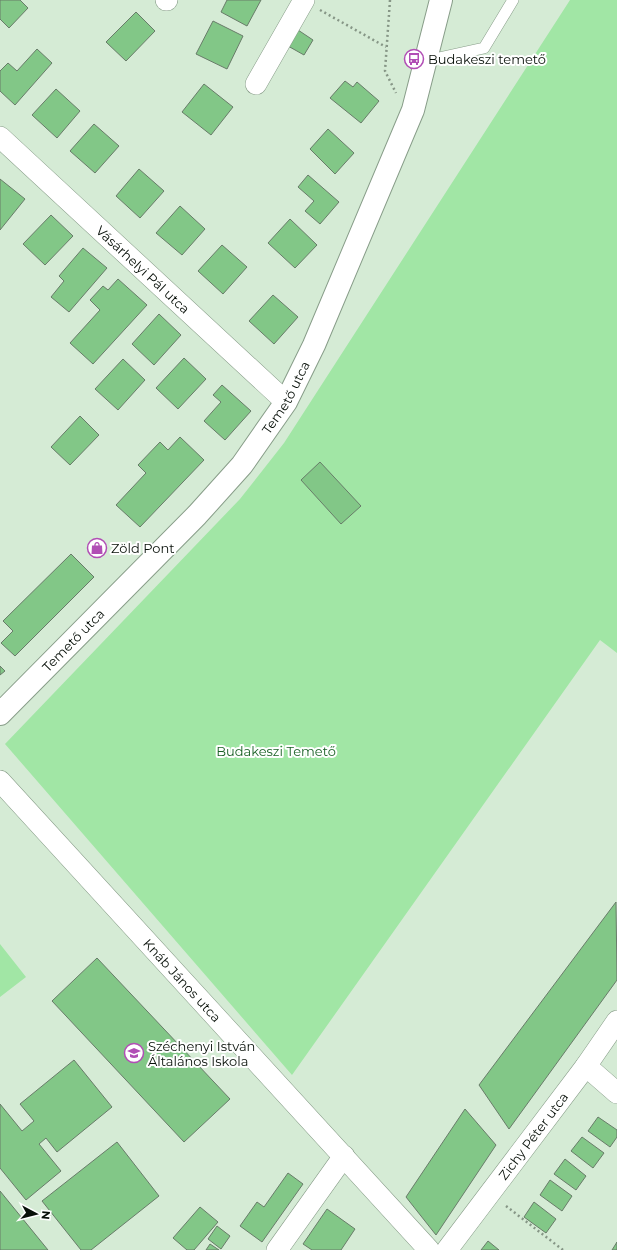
<svg xmlns="http://www.w3.org/2000/svg" width="617" height="1250" font-family="Montserrat,sans-serif">
  <style>
    .green { fill: #a1e6a5 }
    .building { fill: #82c787; stroke: #687c69 }
    .lines { fill: none; stroke-linecap: round; stroke-linejoin: round }
    .lane-casing { stroke: #889d89; stroke-width: 12 }
    .street-casing { stroke: #889d89; stroke-width: 22 }
    .secondary-casing { stroke: #889d89; stroke-width: 24 }
    .path { stroke: #869686; stroke-width: 2.5; stroke-dasharray: 2 3; stroke-linecap: butt }
    .lane { stroke: #fff; stroke-width: 11 }
    .street { stroke: #fff; stroke-width: 21 }
    .secondary { stroke: #fff; stroke-width: 22 }
    .labels { text-anchor: middle; stroke-width: 4; stroke-linejoin: round; paint-order: stroke }
    .poi-label { font-size: 13px; fill: #070f08; stroke: #fff; text-anchor: start }
    .street-label { font-size: 13px; fill: #070f08; stroke: #fff }
    .park-label { font-size: 13px; fill: #175f23; stroke: #fff }
  </style>
  <rect width="100%" height="100%" fill="#d5ebd5"/>
  <path class="green" d="M570,0H617V653L600,640L292,1075L5,744L240,499L284,443Z
    M0,944L26,977L0,997Z"/>
  <path class="building" d="M0,0H20L28,8L9,28L0,19Z
    M227,0H261L247,26L221,12Z
    M136,12L155,31L126,61L106,42Z
    M213,21L243,36L227,69L196,54Z
    M298,30L313,40L304,55L288,46Z
    M37,49L52,63L15,105L0,91V71L8,63L17,71Z
    M345,81L353,87L357,82L379,101L361,123L330,98Z
    M204,84L233,107L211,135L182,112Z
    M56,89L80,111L57,138L32,115Z
    M94,124L119,146L95,173L70,151Z
    M328,129L354,153L335,174L310,149Z
    M139,169L164,191L140,218L116,196Z
    M308,175L339,202L320,224L305,211L314,201L298,187Z
    M0,179L25,199L0,230Z
    M180,206L205,229L182,255L156,233Z
    M51,215L73,236L45,265L23,244Z
    M290,219L317,245L295,268L268,243Z
    M222,245L247,267L223,294L198,271Z
    M83,248L107,268L69,312L51,297L64,281L59,276Z
    M118,279L147,305L93,364L70,343L100,310L90,300L103,286L108,290Z
    M273,295L298,317L274,344L249,321Z
    M159,314L181,335L154,365L132,344Z
    M184,358L206,379L178,409L156,388Z
    M123,359L145,380L118,410L95,389Z
    M222,385L251,411L225,440L204,421L221,402L213,395Z
    M80,416L99,435L70,465L51,447Z
    M180,437L204,460L140,527L116,505L146,473L138,465L160,442L168,450Z
    M320,462L361,506L341,524L301,480Z
    M71,554L94,577L15,656L1,643L13,631L3,621Z
    M0,666L5,671L0,675Z
    M616,902L617,980L509,1129L479,1085Z
    M97,958L230,1099L184,1142L52,1001Z
    M74,1060L112,1107L57,1152L46,1138L39,1144L61,1171L26,1200L0,1168V1104L22,1131L34,1121L20,1104Z
    M465,1109L496,1145L436,1235L406,1197Z
    M598,1117L617,1130V1137L610,1147L588,1131Z
    M582,1137L604,1153L593,1168L571,1151Z
    M117,1142L159,1196L91,1250H81L42,1201Z
    M565,1159L586,1176L576,1190L554,1174Z
    M288,1173L303,1184L262,1242L240,1226L257,1202L264,1207Z
    M550,1180L572,1196L562,1211L540,1195Z
    M0,1191L48,1250H0Z
    M534,1202L556,1219L546,1233L524,1217Z
    M200,1207L218,1222L194,1250H187L173,1238Z
    M327,1209L355,1229L341,1250H312L303,1244Z
    M217,1226L230,1236L221,1249L208,1239Z
    M488,1241L499,1250H481Z
    M617,1242V1250H612Z
    M210,1244L219,1250H206Z"/>
  <g class="lines">
    <defs>
      <path id="lane" d="M425,61L484,48L513,0"/>
      <g id="street">
        <path d="M166,0H167"/>
        <path d="M256,84L304,0"/>
        <path id="s1" d="M0,137L286,402"/>
        <path id="s2" d="M0,781L429,1250"/>
        <path d="M586,1066L617,1093"/>
        <path d="M277,1250L344,1156"/>
        <path id="s3" d="M447,1250L586,1066L617,1021"/>
      </g>
      <g id="secondary">
        <path id="s4" d="M0,714L197,515L242,465L286,402L314,345L413,110L441,0"/>
      </g>
    </defs>
    <use href="#lane" class="lane-casing"/>
    <use href="#street" class="street-casing"/>
    <use href="#secondary" class="secondary-casing"/>
    <path class="path" d="M390,0L385,71L396,93
      M320,10L386,47
      M506,1206L563,1250"/>
    <use href="#lane" class="lane"/>
    <use href="#street" class="street"/>
    <use href="#secondary" class="secondary"/>
  </g>
  <defs>
    <symbol id="bus-ring" viewBox="-11 -11 22 22"><circle r="9.5" fill="#fff" stroke="#b14eb5" stroke-width="1.5"/><path d="M-5-6H5V4H4V6H2V4H-2V6H-4V4H-5ZM-3.5-4V0h7V-4ZM-3.5 1.2v1.5H-2V1.2ZM2 1.2v1.5H3.5V1.2Z" fill="#b14eb5"/></symbol>
    <symbol id="shop-ring" viewBox="-11 -11 22 22"><circle r="9.5" fill="#fff" stroke="#b14eb5" stroke-width="1.5"/><path d="M-5-2.5h2.3a2.7 3.5 0 0 1 5.4 0H5L5.5 6h-11ZM-1.5-2.5h3a1.5 2.3 0 0 0-3 0Z" fill="#b14eb5"/></symbol>
    <symbol id="school-ring" viewBox="-11 -11 22 22"><circle r="9.5" fill="#fff" stroke="#b14eb5" stroke-width="1.5"/><path d="M0-5L7-2L0 1L-7-2ZM-4 1L0 2.5L4 1V4Q0 6-4 4Z" fill="#b14eb5"/></symbol>
  </defs>
  <g fill-rule="evenodd">
    <use href="#bus-ring" x="403" y="48" width="22" height="22"/>
    <use href="#shop-ring" x="86" y="537" width="22" height="22"/>
    <use href="#school-ring" x="123" y="1042" width="22" height="22"/>
  </g>
  <g class="labels">
    <g class="poi-label">
      <text x="428" y="64">Budakeszi temető</text>
      <text x="111" y="553">Zöld Pont</text>
      <text x="148" y="1051">Széchenyi István<tspan x="148" dy="15">Általános Iskola</tspan></text>
    </g>
    <g class="street-label">
      <text dy="5" stroke="none"><textPath href="#s1" startOffset="195">Vásárhelyi Pál utca</textPath></text>
      <text dy="5" stroke="none"><textPath href="#s4" startOffset="428">Temető utca</textPath></text>
      <text dy="5" stroke="none"><textPath href="#s4" startOffset="104">Temető utca</textPath></text>
      <text dy="5" stroke="none"><textPath href="#s2" startOffset="270">Knáb János utca</textPath></text>
      <text dy="5" stroke="none"><textPath href="#s3" startOffset="143">Zichy Péter utca</textPath></text>
    </g>
    <g class="park-label">
      <text x="276" y="756">Budakeszi Temető</text>
    </g>
  </g>
  <g transform="translate(36 1214) rotate(97)" stroke="#ffffff" stroke-width="3" paint-order="stroke">
  <path d="M0-3L7 15L0 10L-7 15Z" fill="#070f08"/>
  <text y="-6" font-size="11" font-weight="bold" text-anchor="middle" fill="#070f08">N</text>
  </g>
</svg>
